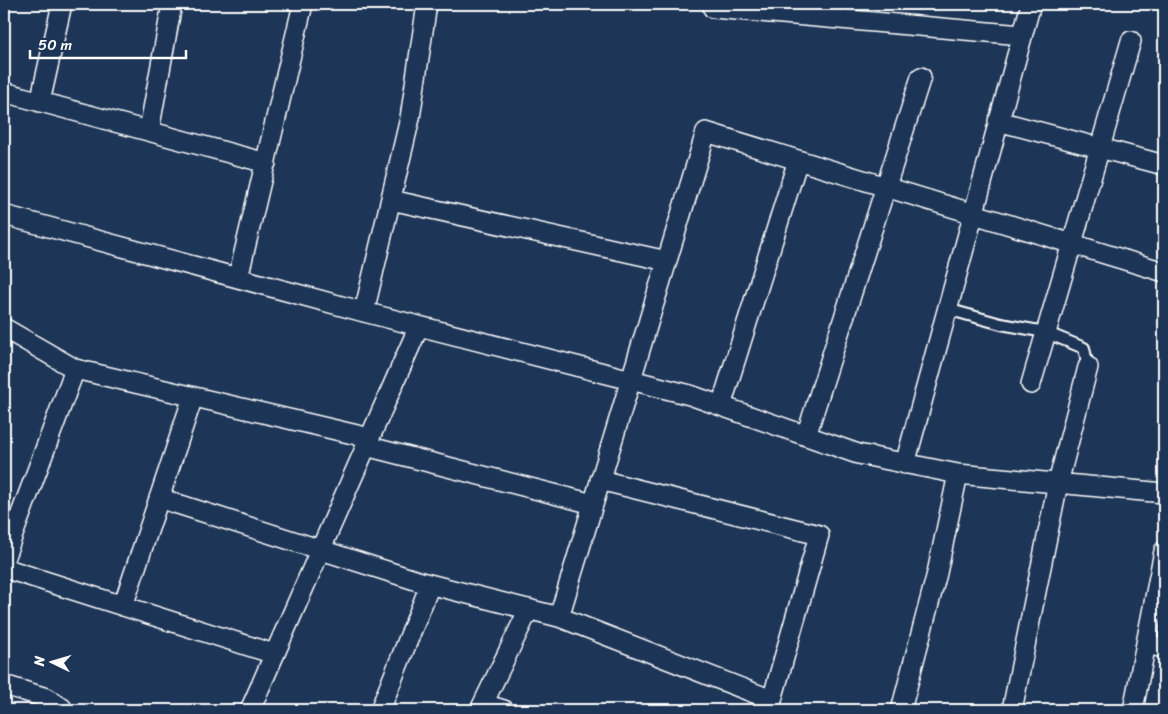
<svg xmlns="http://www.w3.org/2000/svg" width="1168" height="714" font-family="Sriracha,sans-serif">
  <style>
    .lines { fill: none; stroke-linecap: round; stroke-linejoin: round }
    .service-casing { stroke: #fff; stroke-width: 14 }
    .minor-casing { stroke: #fff; stroke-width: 22 }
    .service { stroke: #1d3557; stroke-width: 10 }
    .minor { stroke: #1d3557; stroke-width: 19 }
  </style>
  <rect width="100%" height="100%" fill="#1d3557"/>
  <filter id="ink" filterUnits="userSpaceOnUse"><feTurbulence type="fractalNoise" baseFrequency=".02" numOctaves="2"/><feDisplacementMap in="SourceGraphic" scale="10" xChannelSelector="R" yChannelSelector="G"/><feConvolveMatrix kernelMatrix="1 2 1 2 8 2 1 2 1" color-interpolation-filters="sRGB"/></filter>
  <g filter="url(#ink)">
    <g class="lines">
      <defs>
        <path id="service" d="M947,309L1001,324L1045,332L1084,348L1088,367"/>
        <path id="minor" d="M714,4L713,8L1022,35
          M4,92L266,163
          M40,102L62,4
          M998,121L1164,165
          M149,131L172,4
          M391,200L667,261
          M4,215L364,312L690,395L858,454L958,474L937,573L901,710
          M238,278L303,4
          M364,312L410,118L427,4
          M4,328L75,369L370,438
          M1031,384L1131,41
          M721,406L798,160
          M806,436L921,77
          M366,446L593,504
          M905,464L1031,4
          M958,474L1164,493
          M600,480L819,535L772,700
          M159,498L421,582L559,617L772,700L770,710
          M4,559L75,369
          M4,568L274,654
          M123,606L193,397
          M559,617L706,132L1164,272
          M1146,644L1164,648
          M4,685L47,698L62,708L61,710
          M484,704L504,710
          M250,710L419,326
          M380,710L430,585
          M480,710L529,609
          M1012,710L1058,483L1088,367
          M1133,710L1164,551"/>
      </defs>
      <use href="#service" class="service-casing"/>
      <use href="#minor" class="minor-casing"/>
      <use href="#service" class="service"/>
      <use href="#minor" class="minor"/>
    </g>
  </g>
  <rect width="1168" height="714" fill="none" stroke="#1d3557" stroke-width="20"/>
  <rect x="10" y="10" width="1148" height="694" fill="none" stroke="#fff" stroke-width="2" filter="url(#ink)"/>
  <g transform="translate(52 662) rotate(275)" stroke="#1d3557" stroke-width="4" paint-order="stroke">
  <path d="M0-4L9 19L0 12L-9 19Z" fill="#ffffff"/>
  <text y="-8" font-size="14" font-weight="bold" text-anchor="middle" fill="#ffffff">N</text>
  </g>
  <path d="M30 50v8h156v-8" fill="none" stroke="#ffffff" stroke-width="2.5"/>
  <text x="38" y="50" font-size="15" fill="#ffffff" stroke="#1d3557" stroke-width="4" paint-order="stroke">50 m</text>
</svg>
